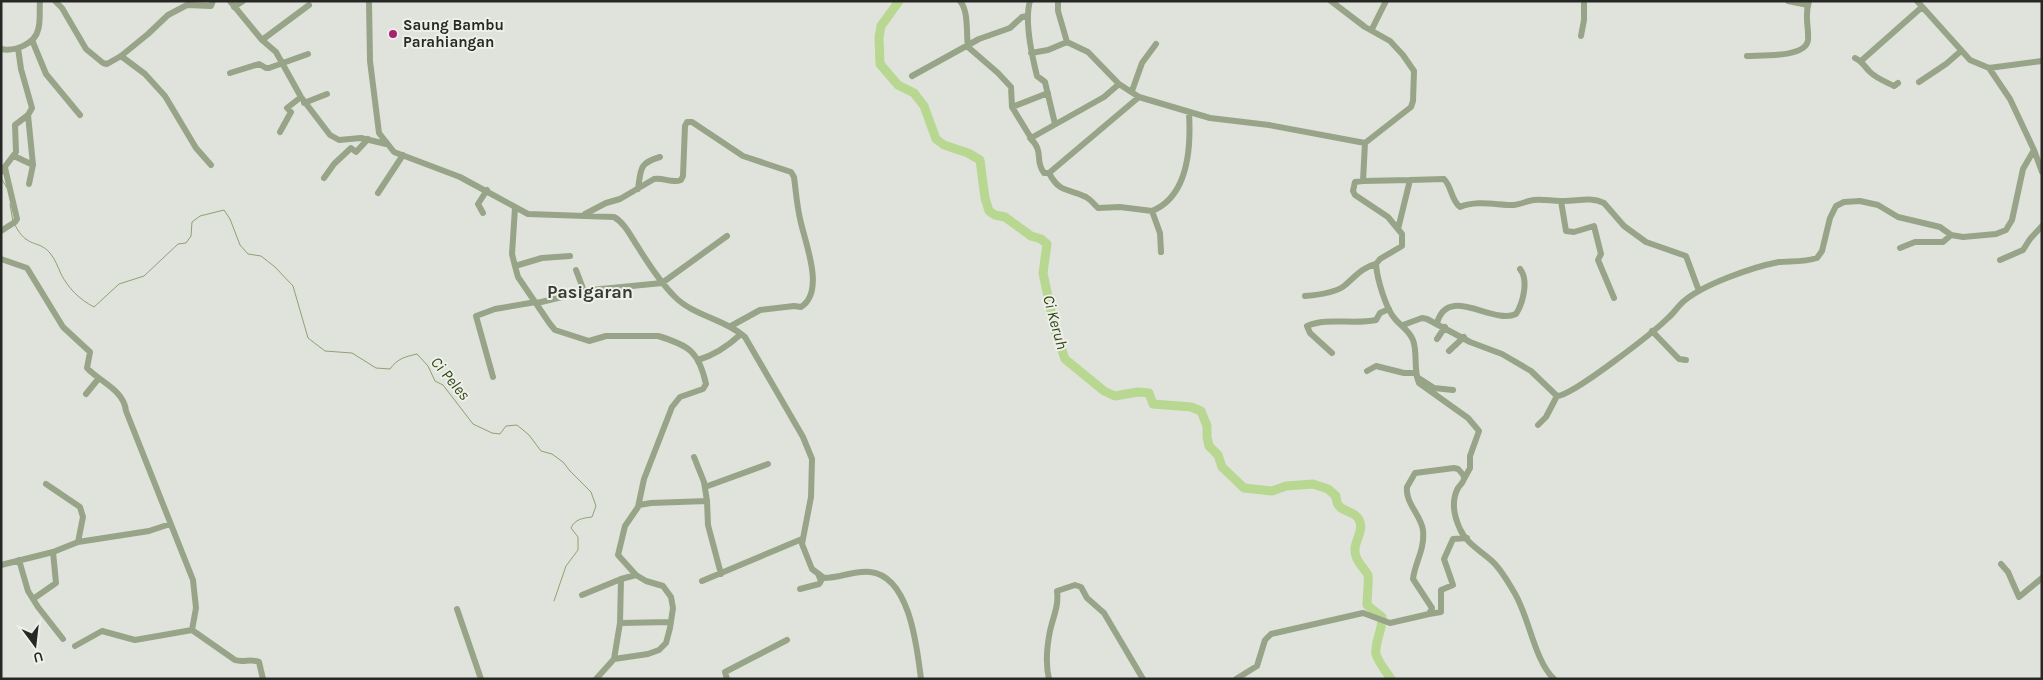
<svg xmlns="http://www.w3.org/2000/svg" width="2043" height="680" font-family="Karla,sans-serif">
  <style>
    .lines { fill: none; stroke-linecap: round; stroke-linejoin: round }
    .stream { stroke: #8ca271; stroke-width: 1 }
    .river { stroke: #b8d791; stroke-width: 9 }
    .minor { stroke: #97a487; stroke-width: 6 }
    .poi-dot { fill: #a8236f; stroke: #edf0e9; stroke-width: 2 }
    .labels { text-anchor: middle; stroke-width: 4; stroke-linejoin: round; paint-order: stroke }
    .poi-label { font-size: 15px; font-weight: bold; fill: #272826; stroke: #edf0e9; text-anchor: start }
    .water-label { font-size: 16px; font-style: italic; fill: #334614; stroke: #edf0e9 }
    .quarter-label { font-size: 18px; font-weight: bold; fill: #383a35; stroke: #edf0e9 }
  </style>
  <rect width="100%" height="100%" fill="#e0e3dc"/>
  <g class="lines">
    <path class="stream" d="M1,146V150
      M1,178L7,188
      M10,204L13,222
      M15,225C27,249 38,239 50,253C55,259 58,267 61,274C69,289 79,299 94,307L119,284L144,276L178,244L186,243L191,236L192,222L200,216L224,210L230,219L240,245L248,254L261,256L275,267L293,286L308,338L325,351L352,353L376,368L390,369C398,358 405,357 417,354L428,366L435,381L443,385L473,424L492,433L500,434L506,426L517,425L529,435L541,451L552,454L563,462L570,471L591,492L596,506L592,517C583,518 575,519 571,528L578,537V550L566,566L554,601"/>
    <path class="river" d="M899,1L881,26L879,37L880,64L898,85L914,93L924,106L936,139L944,145L968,153L980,160L985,198L989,211L995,215L1005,217L1031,236L1041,239L1047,244L1043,273L1055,330L1065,359L1104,391L1115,396L1138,392L1149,393L1153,404L1191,407L1201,411L1207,426V437L1209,446L1218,455L1222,467L1244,488L1272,491L1286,486L1313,484L1328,489L1336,496C1336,515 1356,508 1360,522C1363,531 1356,539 1355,548C1354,560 1362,565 1368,575C1369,578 1367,599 1367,605L1382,617C1383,629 1374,644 1376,654C1378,662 1386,671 1391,679"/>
    <path class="minor" d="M55,1L62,8L86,49L103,63L107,64L121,56L148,34L168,15L187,5L211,6L213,1
      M230,1L262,40L276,52L301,97L330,135L339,140L361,138L386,144
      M369,1L370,61L379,133L394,152L460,177L528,214L614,217C625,223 631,237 638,247C649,265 660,282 675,297C694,316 725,319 745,337L803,437L812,459L811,497L802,544L812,569L824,578C840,578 855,570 870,572C910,576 917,648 921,679
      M960,1C969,11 966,34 968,47L998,73L1011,87L1012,107L1031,138L1104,97L1119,84
      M1030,1C1024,21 1032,56 1037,76L1045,82L1055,124
      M1058,1V11L1067,42L1088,52L1119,84L1139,97L1210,118L1269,125L1365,143L1363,181L1410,180L1398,229
      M1331,1L1365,27L1390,41L1403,55L1414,71L1413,101L1411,107L1365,143
      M1788,1L1808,5
      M1917,1L1970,60L1989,68L2042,61
      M234,7L243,1
      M1372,29L1386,1
      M1581,36L1584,20V1
      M32,40L46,74L80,115
      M262,40L309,5
      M1,49C14,52 35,44 38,30C41,21 39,10 40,1
      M1031,53L1048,50L1067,42
      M121,56L145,74L165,96L196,148L211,165
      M1747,56C1761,55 1806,58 1808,40C1809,25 1804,17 1809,1
      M1855,58C1862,61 1864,66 1870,72C1876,78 1886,82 1894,86L1898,83
      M1861,61L1922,7
      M230,73L259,64L266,68H269L308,54
      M912,76L979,39L1010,28L1022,17L1027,16
      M1919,82L1946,64L1961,51
      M1132,91L1142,63L1156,44
      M1139,97L1049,173C1060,194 1069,188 1086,197C1091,200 1094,204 1098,208L1120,207L1152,211
      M304,103L327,94
      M1012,107L1048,93
      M28,115L33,165L29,184
      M280,132L291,112L287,108L301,97
      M1030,138C1045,152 1034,160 1044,173H1049
      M2034,150L2042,172
      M14,156L33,165
      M1,172L16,152L15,125L28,115L32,108L21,69L18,48
      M324,178L334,164L351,148L356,152L368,139
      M1410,180L1444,179C1452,187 1451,200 1460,207C1477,200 1496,205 1514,205C1521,204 1527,201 1534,200C1543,199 1551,201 1561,201C1576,202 1589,196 1604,203L1624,226L1646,242L1686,256L1699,291
      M1363,181L1355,182L1353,191L1355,195L1388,217L1402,234V246L1380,259L1376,264C1377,279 1386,309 1395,319C1402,327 1409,330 1413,340C1418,354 1413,369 1419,383L1468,418L1479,431L1470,456V468L1464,479
      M638,189C641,169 639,163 660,157
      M378,193L403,155
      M1561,201L1566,231L1574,232L1594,226L1601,254L1598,260L1614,298
      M515,208L512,254L515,266L518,277L550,324L555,330L589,341L606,336H658C689,345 699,352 706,384L703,389L680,397L672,407L644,479L638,507L625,526L618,555L636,575L646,581L663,586L671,597L673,608L670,628L666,643L659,650L648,654L614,659L596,679
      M483,213L478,204L487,190
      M585,214L606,203L620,199L654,179C663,177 672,184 681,180L683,176L685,126L687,122H692L743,156L791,172L794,177C796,192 797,208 801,223C806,245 825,292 801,307L794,306L760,310L731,326
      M1,231L15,222L17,219L5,168
      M1900,248L1915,242H1943L1951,235
      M1161,252L1160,233L1152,211C1189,196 1191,146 1189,113
      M1,259L27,268L63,327L90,352L87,368C100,382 124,390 126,411L193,580L196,608L192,630L235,660C243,663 251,658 259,662L263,679
      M2000,260L2023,250L2030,239L2042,226
      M515,266L542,258L570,256
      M576,270L584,291
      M1305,296C1317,295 1335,293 1344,286C1354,278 1362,267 1376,264
      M537,303L591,290L662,283L727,236
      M1437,323C1448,284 1492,325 1516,314C1523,303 1529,280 1520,269
      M1403,325L1422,318L1427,319L1470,342L1502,354L1531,371L1557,396
      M1652,331L1679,359L1686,360
      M1437,339L1445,327
      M1449,351L1464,337
      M1332,353L1310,333L1307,326C1328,317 1353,325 1376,320L1380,313L1389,309
      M698,360C715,355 728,346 741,334
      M1367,371L1376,366L1404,373H1416
      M493,377L476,316L495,309L536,302
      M1417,377L1434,388L1453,390
      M86,394L99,378
      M1538,425L1546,417L1557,396C1572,396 1654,332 1668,318C1674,313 1678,306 1684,301C1704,284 1753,267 1779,262C1791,261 1805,262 1817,258L1822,251L1830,218L1836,206L1844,202L1860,201L1878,205L1898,217L1940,227L1951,235L1963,237L1996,234L2006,230L2012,220L2023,169L2034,150L2010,99L1989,68
      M694,457L704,482L707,501L708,525L721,574
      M46,484L80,507L83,517L78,542
      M705,487L768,464
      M639,505L651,503L707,501
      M19,560L28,591L38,607L63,639
      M2001,564L2008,572L2019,597L2042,578
      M1,565L53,552L78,542L149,531L170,524
      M702,581L802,539
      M800,589L819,584L821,581L819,576
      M582,595L621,579L636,575
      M33,599L56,583L53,552
      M457,609L481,679
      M1429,614L1441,612V590L1453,585L1444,559L1453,539L1467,538
      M620,623L670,622
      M75,646L102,631L135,640L192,630
      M614,659L620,623L621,579
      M727,679L725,672L787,640
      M1049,679C1045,663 1047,646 1050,631C1053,617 1059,606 1057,591L1075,585L1081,587L1087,598L1104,613L1143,679
      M1236,679L1257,666L1265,640L1271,634L1363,613L1390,623L1429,614L1432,608L1413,579C1415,562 1425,550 1423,530C1421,515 1405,503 1407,487L1415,473L1454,468L1458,469C1460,471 1464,475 1464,478C1464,482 1460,485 1458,488C1451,501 1454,516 1460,529C1466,543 1481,551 1492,561C1501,569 1508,582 1514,592C1529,616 1534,660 1554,679"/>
  </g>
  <circle class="poi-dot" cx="393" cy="34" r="5"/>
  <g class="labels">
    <g class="poi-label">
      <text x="403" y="30">Saung Bambu<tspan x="403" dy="17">Parahiangan</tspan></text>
    </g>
    <g class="water-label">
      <text transform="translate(1056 322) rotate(75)" y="6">Ci Keruh</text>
      <text transform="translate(451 378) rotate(50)" y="6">Ci Peles</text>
    </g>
    <g class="quarter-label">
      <text x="590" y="298">Pasigaran</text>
    </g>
  </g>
  <rect width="2043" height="680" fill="none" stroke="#272826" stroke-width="5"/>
  <g transform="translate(35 645) rotate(165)" stroke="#edf0e9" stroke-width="4" paint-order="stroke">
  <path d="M0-4L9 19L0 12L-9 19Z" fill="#272826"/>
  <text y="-8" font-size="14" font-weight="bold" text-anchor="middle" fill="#272826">U</text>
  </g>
</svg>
